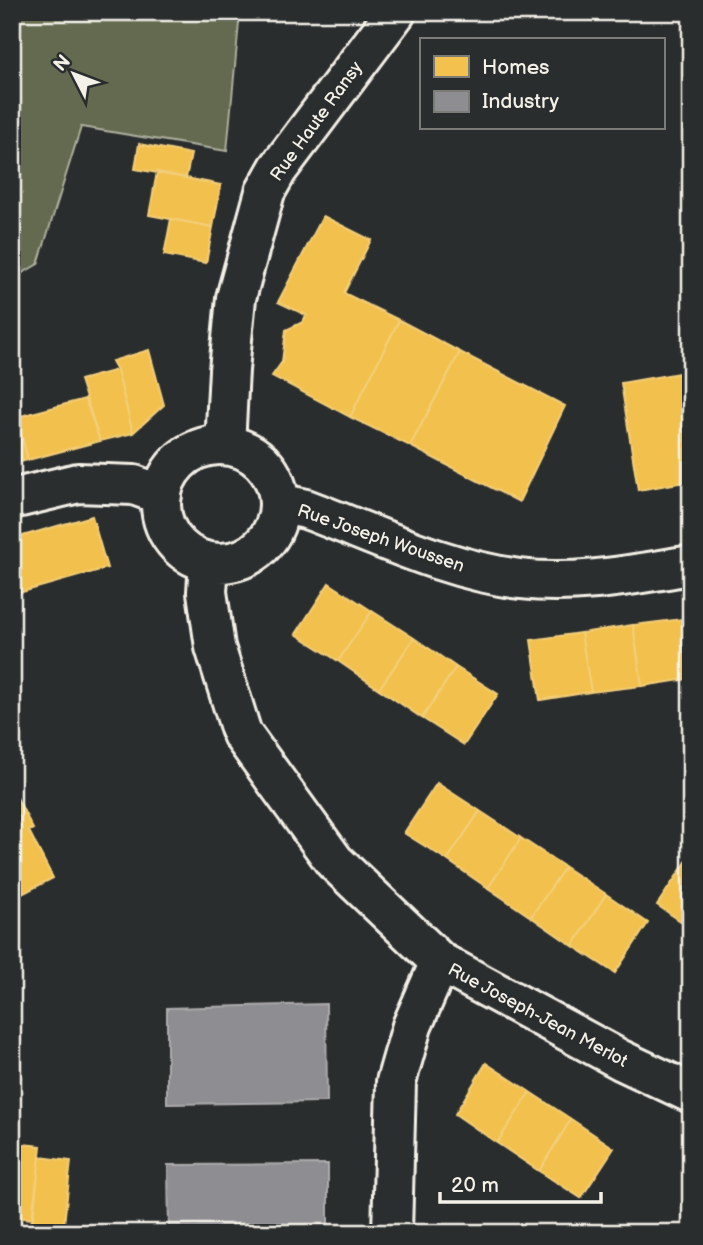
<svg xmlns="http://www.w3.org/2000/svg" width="703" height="1245" font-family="'Balsamiq Sans',sans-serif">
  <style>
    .green { fill: #636a4f; stroke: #acae9c; stroke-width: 2 }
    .homes { fill: #f2c14e; stroke: #f3cf7c; stroke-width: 2 }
    .industry { fill: #8d8d92; stroke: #acabac; stroke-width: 2 }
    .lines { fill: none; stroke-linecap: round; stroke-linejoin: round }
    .minor-casing { stroke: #f4f1e8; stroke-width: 44 }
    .minor { stroke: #2a2d2e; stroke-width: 38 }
    .labels { text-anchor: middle; stroke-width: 7; stroke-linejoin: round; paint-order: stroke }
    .street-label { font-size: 18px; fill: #f4f1e8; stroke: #2a2d2e }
  </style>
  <rect width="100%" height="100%" fill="#2a2d2e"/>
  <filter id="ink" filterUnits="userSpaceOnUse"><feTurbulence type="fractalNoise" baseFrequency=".0143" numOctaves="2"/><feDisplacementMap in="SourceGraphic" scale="14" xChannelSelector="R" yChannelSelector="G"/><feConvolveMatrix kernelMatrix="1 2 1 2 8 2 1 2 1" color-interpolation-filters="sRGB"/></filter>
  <g filter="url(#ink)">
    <path class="green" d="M12,12H240L227,151L81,127L38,264L12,279Z"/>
    <path class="homes" d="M139,144L191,154L186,178L135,169Z
      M157,172L221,185L213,227L149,215Z
      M323,216L371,240L344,293L399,320L350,417L272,376L282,362L286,330L303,322L306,315L278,302Z
      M171,219L213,227L206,263L164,255Z
      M399,320L460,352L410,446L350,417Z
      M149,350L164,405L133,433L117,370L112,361Z
      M460,352L565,406L519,502L410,446Z
      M117,370L133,433L100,441L80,380Z
      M691,371V481L638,490L621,383Z
      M85,399L100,441L28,460L17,417Z
      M12,400L28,460L12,464Z
      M92,516L107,568L12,595V539Z
      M329,583L372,611L338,661L296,634Z
      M372,611L414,638L379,689L338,661Z
      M682,619L688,679L642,686L633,625Z
      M633,625L642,686L591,692L581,633Z
      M581,633L591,692L540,700L531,640Z
      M414,638L456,667L422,718L379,689Z
      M691,642V691L684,643Z
      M456,667L498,694L464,745L422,718Z
      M437,783L480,811L447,860L404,833Z
      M13,790L33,829L29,831L53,878L12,899Z
      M480,811L521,838L488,888L447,860Z
      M521,838L565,867L531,917L488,888Z
      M690,856H691V928L657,905Z
      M565,867L606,894L573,946L531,917Z
      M606,894L648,923L615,973L573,946Z
      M486,1063L530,1092L497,1143L455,1114Z
      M530,1092L571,1119L539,1171L497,1143Z
      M571,1119L614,1148L581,1198L539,1171Z
      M12,1143L41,1146L33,1219L12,1217Z
      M40,1157L71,1161L63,1233H30Z"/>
    <path class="industry" d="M326,1004L327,1102L167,1104V1008Z
      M328,1164V1233H169L168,1165Z"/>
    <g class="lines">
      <defs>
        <path id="minor" d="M225,445L229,370L236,298L265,192L278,169L396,12
          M161 504a59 59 0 1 1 118 0a59 59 0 1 1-118 0Z
          M12,499L78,483L134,485L162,495
          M279,503L306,509C376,535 446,570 520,579C577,586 635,574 691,565
          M209,562L207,592L215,647L242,734L334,861L440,962L621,1060L691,1093
          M392,1233L396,1082L412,1026L440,962"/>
      </defs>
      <use href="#minor" class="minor-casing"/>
      <use href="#minor" class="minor"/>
    </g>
  </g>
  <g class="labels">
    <g class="street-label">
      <text transform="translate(316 121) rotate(-54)" y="6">Rue Haute Ransy</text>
      <text transform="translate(381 538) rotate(19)" y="6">Rue Joseph Woussen</text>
      <text transform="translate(538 1015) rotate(28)" y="6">Rue Joseph-Jean Merlot</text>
    </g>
  </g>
  <rect width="703" height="1245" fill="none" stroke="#2a2d2e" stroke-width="42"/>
  <rect x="21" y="21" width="661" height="1203" fill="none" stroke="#f4f1e8" stroke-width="2.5" filter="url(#ink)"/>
  <rect x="420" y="38" width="245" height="91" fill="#2a2d2e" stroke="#7b7b78" stroke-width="2"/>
  <rect x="434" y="56" width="35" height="21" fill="#f2c14e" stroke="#7b7b78" stroke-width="2"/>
  <text x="482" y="74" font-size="21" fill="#f4f1e8">Homes</text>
  <rect x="434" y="91" width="35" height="21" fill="#8d8d92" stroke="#7b7b78" stroke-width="2"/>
  <text x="482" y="108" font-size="21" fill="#f4f1e8">Industry</text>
  <g transform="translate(74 74) rotate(312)" stroke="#2a2d2e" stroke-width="5" paint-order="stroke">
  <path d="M0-5L12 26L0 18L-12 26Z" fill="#f4f1e8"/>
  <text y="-10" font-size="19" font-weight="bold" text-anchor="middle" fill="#f4f1e8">N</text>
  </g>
  <path d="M440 1192v10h161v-10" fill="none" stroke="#f4f1e8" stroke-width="3.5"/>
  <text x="451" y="1192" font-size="21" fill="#f4f1e8" stroke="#2a2d2e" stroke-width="5" paint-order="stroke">20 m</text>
</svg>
